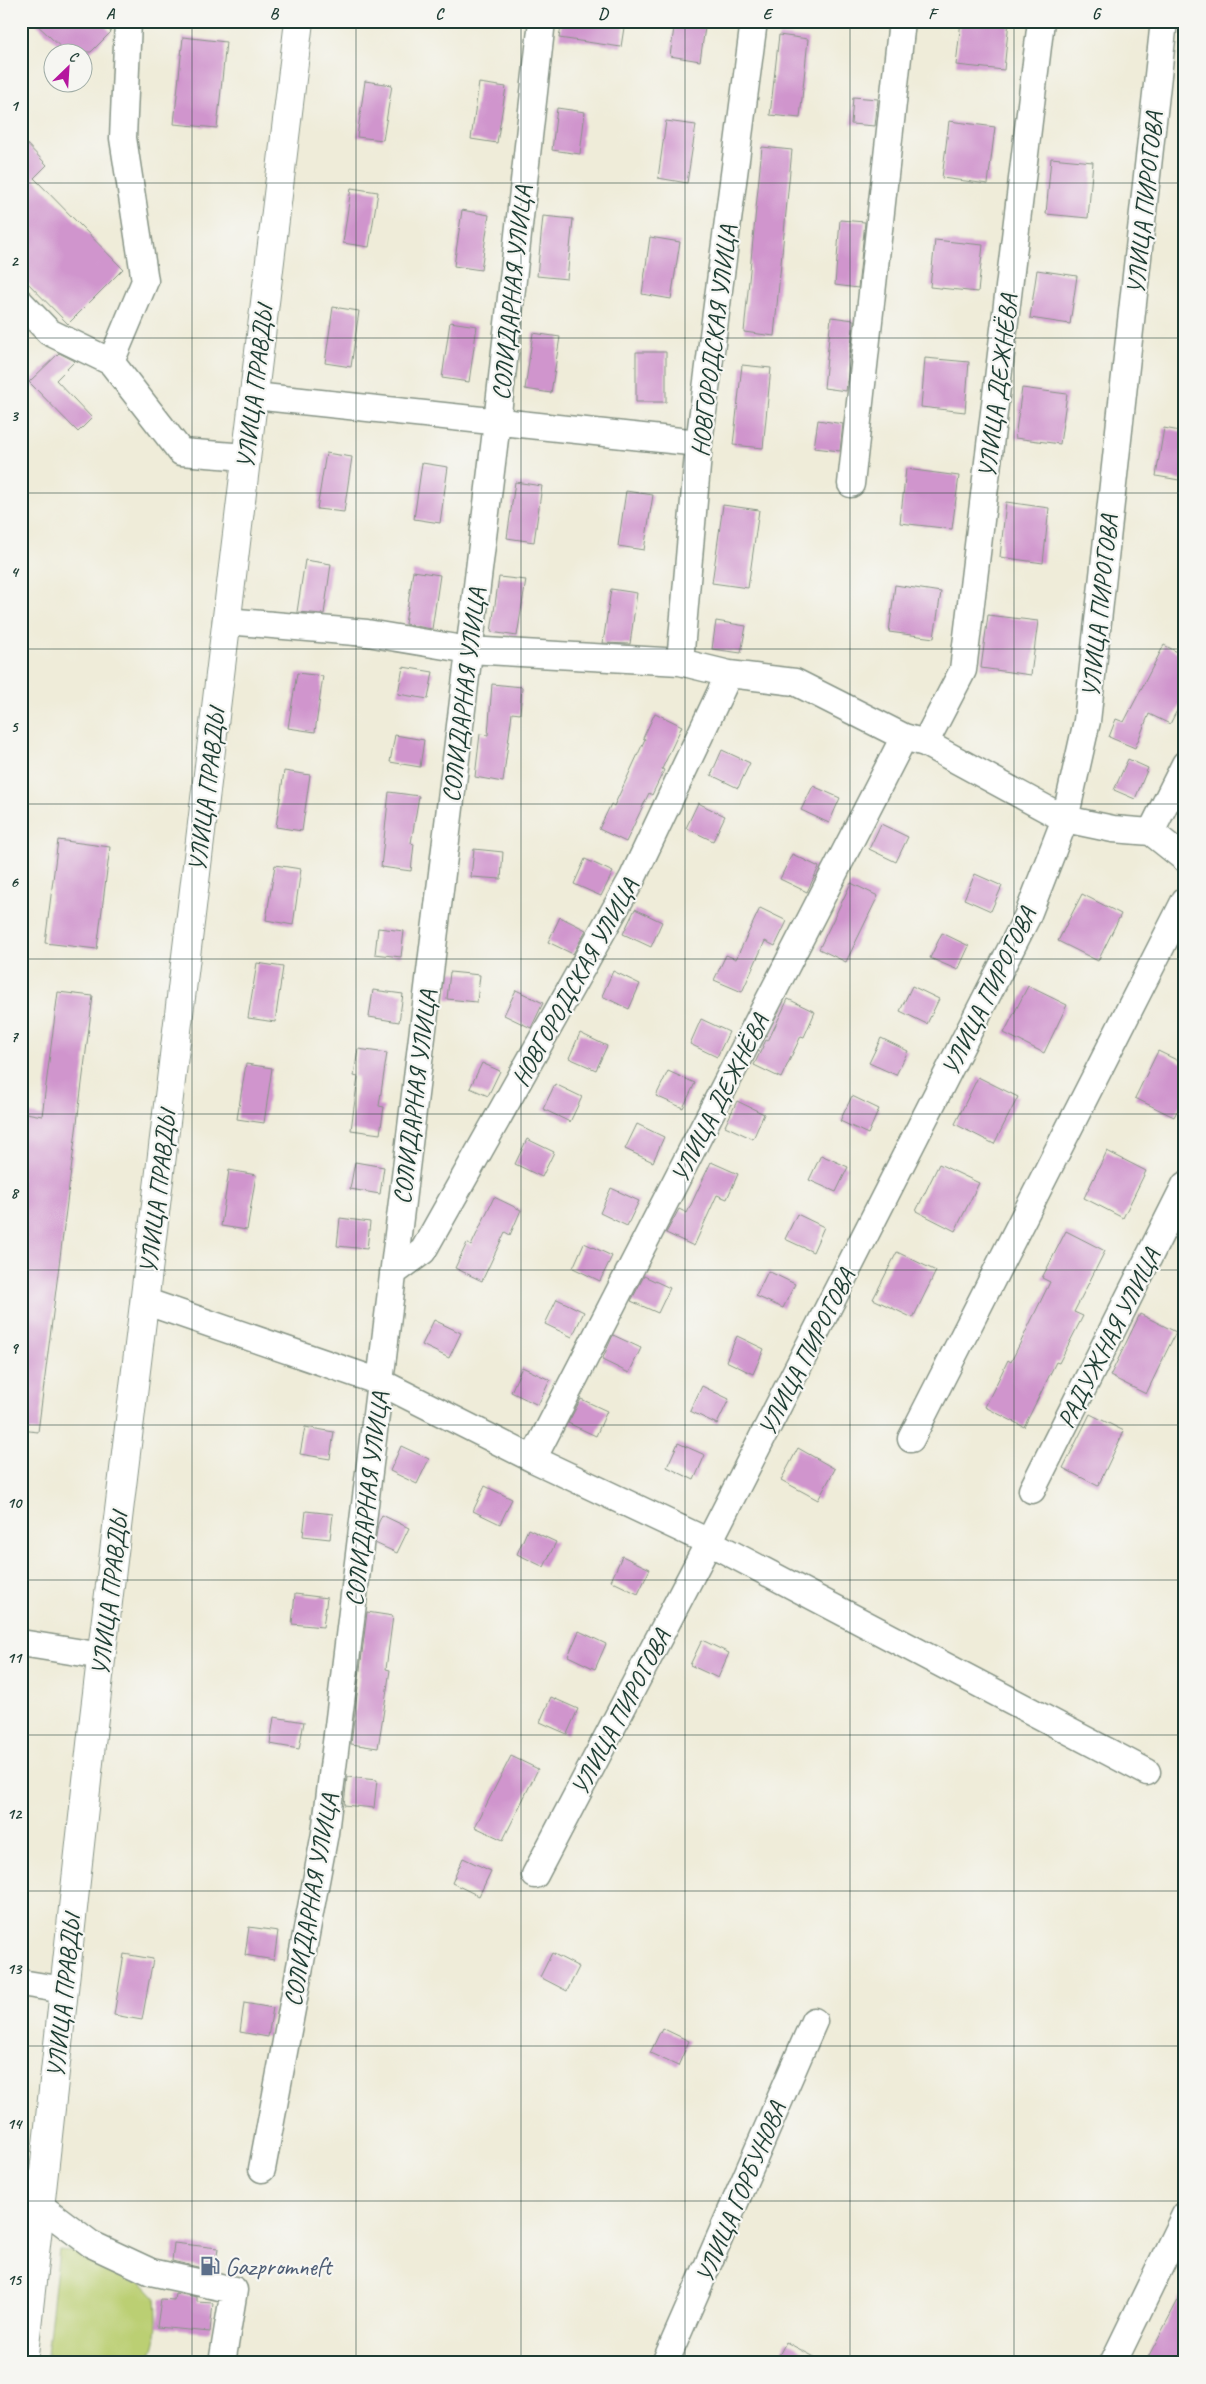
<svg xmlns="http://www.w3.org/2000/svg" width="1206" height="2384" font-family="Caveat,sans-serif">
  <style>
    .green { fill: #bbcf73; stroke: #6d8654 }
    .building { fill: #d095cd }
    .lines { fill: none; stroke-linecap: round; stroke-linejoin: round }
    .minor-casing { stroke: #879486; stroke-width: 29 }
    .major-casing { stroke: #879486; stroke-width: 30 }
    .minor { stroke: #fff; stroke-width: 26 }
    .major { stroke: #fff; stroke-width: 28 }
    .grid { fill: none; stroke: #1f3d34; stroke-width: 1; stroke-opacity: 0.55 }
    .labels { text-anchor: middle; stroke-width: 4.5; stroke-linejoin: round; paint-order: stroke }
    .street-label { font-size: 25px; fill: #1f3d34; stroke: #f6f6f2 }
    .service-label { font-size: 25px; fill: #4e5e75; stroke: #f6f6f2; text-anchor: start }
    .neatline { fill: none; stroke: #1f3d34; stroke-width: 2 }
    .grid-label { font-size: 16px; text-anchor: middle; font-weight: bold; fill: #1f3d34 }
  </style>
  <rect width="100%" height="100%" fill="#f6f6f2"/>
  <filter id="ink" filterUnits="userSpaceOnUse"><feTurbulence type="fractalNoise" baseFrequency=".02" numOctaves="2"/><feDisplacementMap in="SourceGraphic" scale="10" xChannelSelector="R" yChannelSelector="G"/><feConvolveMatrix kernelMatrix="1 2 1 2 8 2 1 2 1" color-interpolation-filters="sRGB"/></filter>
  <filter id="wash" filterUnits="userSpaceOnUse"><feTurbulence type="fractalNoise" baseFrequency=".0096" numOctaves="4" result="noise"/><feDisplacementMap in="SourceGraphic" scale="20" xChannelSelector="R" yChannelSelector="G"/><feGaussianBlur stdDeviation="1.12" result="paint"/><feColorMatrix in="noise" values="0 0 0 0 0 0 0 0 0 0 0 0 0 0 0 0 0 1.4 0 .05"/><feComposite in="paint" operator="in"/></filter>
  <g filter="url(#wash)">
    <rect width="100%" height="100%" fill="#efecd9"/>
    <path class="green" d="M59,2250L94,2253L131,2271L156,2297C157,2318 160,2345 145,2363H46Z"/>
    <g id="blocks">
      <path class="building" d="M33,21H100L111,32L91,52H66Z
        M562,21H625L621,47L559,38Z
        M675,21H706L700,61L670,56Z
        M961,21H1009L1004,70L956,65Z
        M779,35L808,39L800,118L770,115Z
        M183,37L226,42L217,128L174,124Z
        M365,81L392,85L383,140L357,137Z
        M479,83L506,87L497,143L471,139Z
        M853,97L878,99L875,126L851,124Z
        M557,108L585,112L580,154L552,150Z
        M666,121L696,125L687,183L658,178Z
        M949,121L995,127L988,184L942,178Z
        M21,138L47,165L34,178L123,269L68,324L21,276Z
        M762,147L792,150L774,336L744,332Z
        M1051,158L1093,162L1088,218L1046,214Z
        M351,188L378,192L369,247L343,243Z
        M462,210L489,215L481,270L454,266Z
        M543,216L573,219L567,279L537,276Z
        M840,220L865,222L858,288L835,285Z
        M650,237L680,242L671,299L642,294Z
        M935,240L983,245L978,292L930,287Z
        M1037,270L1077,276L1070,324L1030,318Z
        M333,307L359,311L351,367L325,363Z
        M831,317L854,320L846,391L824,388Z
        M450,322L477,326L469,382L442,378Z
        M533,333L560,337L551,393L525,389Z
        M636,352H666V402H636Z
        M59,353L75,361L56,380L92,418L78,432L29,382Z
        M925,358L969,362L965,412L921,407Z
        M742,365L771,368L763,448L733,445Z
        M1022,388L1067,394L1060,444L1015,438Z
        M818,420L843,424L840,451L814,448Z
        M1164,428L1185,432V481L1156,476Z
        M326,453L352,457L344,512L317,509Z
        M422,463L448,467L440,523L414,519Z
        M906,469L959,476L952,529L900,523Z
        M515,482L542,486L534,542L507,538Z
        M626,491L653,495L644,550L618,546Z
        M1006,502L1049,508L1043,563L1000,557Z
        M723,505L759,510L748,588L712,583Z
        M305,560L331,564L324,614L297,612Z
        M413,571L440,575L432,629L405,624Z
        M499,577L526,580L517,636L491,632Z
        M895,585L941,592L934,638L889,632Z
        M611,589L637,593L630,644L603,643Z
        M988,615L1038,621L1031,675L981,668Z
        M716,621L746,626L741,653L712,649Z
        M1164,645L1185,656V695L1170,724L1149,714L1135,748L1109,737L1116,719L1124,722Z
        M403,667L433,672L428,699L398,694Z
        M297,673L323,676L315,732L288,728Z
        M492,684L522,687L520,714L512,713L503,782L475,777L480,734L488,735Z
        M655,713L682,726L662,769L664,770L652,795L649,793L626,842L599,829L611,804L614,806L645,739L643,738Z
        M395,735L424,740L420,767L390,762Z
        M722,750L750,763L738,788L711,775Z
        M1128,759L1148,768L1135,799L1114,790Z
        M284,771L310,775L302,831L276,827Z
        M813,786L840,798L829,823L801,810Z
        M389,792L419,796L411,843L414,844L411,871L381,867Z
        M698,803L725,816L713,841L686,828Z
        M881,824L908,837L896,862L869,849Z
        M58,840L110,847L97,949L45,943Z
        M474,849L503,852L501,879L471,877Z
        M792,854L819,867L807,892L780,879Z
        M585,859L613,872L601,896L574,884Z
        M275,865L301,869L293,925L266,920Z
        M975,874L1002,886L991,911L964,899Z
        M851,883L878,896L846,962L819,949Z
        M1082,894L1121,914L1098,961L1058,941Z
        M760,908L787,921L775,946L765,941L742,992L714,980L726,955L736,959Z
        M635,909L662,922L651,947L623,934Z
        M560,917L586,930L573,954L548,942Z
        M378,928L404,931L401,957L375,954Z
        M942,933L969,946L958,970L930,958Z
        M257,963L283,967L275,1022L248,1018Z
        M613,971L640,984L629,1009L602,996Z
        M450,972L480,975L477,1002L447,999Z
        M912,986L939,999L927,1024L900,1011Z
        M1028,986L1067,1005L1044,1053L1004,1033Z
        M373,990L403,994L399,1022L369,1017Z
        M516,990L543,1003L531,1028L504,1015Z
        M58,992L93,996L38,1432L21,1430V1112L42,1116Z
        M788,999L815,1012L804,1037L801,1036L781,1078L754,1065L766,1040L768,1041Z
        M701,1019L729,1032L717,1057L690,1044Z
        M580,1033L607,1046L596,1070L569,1058Z
        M881,1038L908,1051L896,1075L869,1063Z
        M358,1049L387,1053L379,1106L384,1107L380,1134L351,1130L358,1077L354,1076Z
        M1158,1051L1185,1064V1096L1174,1117L1135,1098Z
        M482,1063L500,1071L488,1096L470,1088Z
        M246,1064L272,1068L264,1123L237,1119Z
        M668,1071L695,1083L683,1108L656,1096Z
        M978,1077L1018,1097L994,1144L955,1124Z
        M555,1084L582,1097L570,1122L543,1109Z
        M852,1096L879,1109L868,1134L840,1121Z
        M737,1101L764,1114L753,1139L725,1126Z
        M637,1124L664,1137L653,1162L625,1149Z
        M527,1139L554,1152L542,1177L515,1164Z
        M1107,1151L1146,1171L1123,1218L1084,1198Z
        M821,1155L848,1167L836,1192L809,1180Z
        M355,1162L384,1167L380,1194L350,1189Z
        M711,1162L738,1174L727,1199L717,1195L694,1246L666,1233L679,1209L687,1213Z
        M939,1164L979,1183L955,1231L916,1211Z
        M229,1170L256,1175L247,1230L221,1226Z
        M611,1188L639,1201L627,1226L600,1213Z
        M494,1197L521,1210L510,1235L505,1232L482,1281L455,1268L467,1243L471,1246Z
        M797,1214L824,1227L813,1252L785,1239Z
        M340,1218L370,1222L367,1249L337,1246Z
        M1066,1231L1105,1251L1074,1312L1083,1316L1059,1363L1056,1362L1024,1427L985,1407L1008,1360L1011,1362L1050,1282L1042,1278Z
        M584,1243L612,1256L600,1281L573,1268Z
        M897,1252L936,1271L913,1318L873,1299Z
        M768,1271L795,1284L783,1308L756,1296Z
        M644,1276L670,1288L658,1313L631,1301Z
        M557,1299L584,1312L572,1337L545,1324Z
        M1140,1314L1176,1332L1146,1394L1110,1376Z
        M434,1320L461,1333L449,1358L422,1345Z
        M613,1335L641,1348L629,1373L602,1360Z
        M737,1336L764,1349L753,1374L726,1361Z
        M522,1367L550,1380L538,1405L511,1392Z
        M702,1386L729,1399L717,1424L690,1411Z
        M581,1399L607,1411L596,1436L568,1423Z
        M1090,1414L1124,1431L1098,1486L1063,1468Z
        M305,1427L334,1432L330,1459L300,1454Z
        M678,1443L705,1455L694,1480L667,1467Z
        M401,1446L429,1459L417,1484L390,1471Z
        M798,1448L835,1469L818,1500L781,1480Z
        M485,1486L512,1499L500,1524L473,1511Z
        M306,1511L333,1514L330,1539L303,1536Z
        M382,1515L409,1528L397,1553L375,1543L378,1524Z
        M528,1529L556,1542L544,1567L517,1554Z
        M622,1556L650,1569L638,1594L611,1581Z
        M295,1594L327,1598L323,1627L292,1624Z
        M367,1612L393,1616L386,1669L390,1670L378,1748L351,1744Z
        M579,1631L606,1644L595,1669L568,1656Z
        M702,1640L729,1653L718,1678L690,1665Z
        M551,1697L578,1709L567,1734L540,1722Z
        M274,1717L304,1722L299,1749L270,1744Z
        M511,1756L538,1769L503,1840L475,1827Z
        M347,1777L377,1780L374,1808L344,1805Z
        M463,1858L491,1871L479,1896L452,1883Z
        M249,1927L278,1931L274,1960L245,1955Z
        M552,1953L579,1967L567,1991L540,1977Z
        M124,1954L153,1959L142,2020L114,2015Z
        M244,2003L273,2008L268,2037L240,2032Z
        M662,2028L689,2041L678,2066L650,2053Z
        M174,2243L218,2248L215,2271L172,2261Z
        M1185,2287V2363H1145Z
        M175,2293L197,2297V2302L213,2303L210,2332L157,2327L161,2299L174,2300Z
        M786,2342L826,2363H775Z"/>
    </g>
  </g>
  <g filter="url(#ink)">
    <use href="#blocks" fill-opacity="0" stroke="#879486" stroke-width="1"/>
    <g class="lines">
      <defs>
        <path id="minor" d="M21,303L49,332L111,362L145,281L123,138L128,21
          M111,362L181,452L246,457
          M254,396L699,443
          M851,484L902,21
          M226,621L367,633L469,650L680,662L729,674L795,682L904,737L925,743L1065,819L1113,829L1151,832L1185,859
          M680,662L699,443L754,21
          M925,743L963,670L1041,21
          M1151,832L1185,764
          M393,1273L423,1251L633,877L729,674
          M144,1301L380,1382L533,1459L709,1542L1147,1772
          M911,1439L1185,900
          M533,1459L904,737
          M1032,1490L1185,1185
          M21,1643L102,1656
          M535,1875L709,1542L1027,917L1065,819L1087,721L1164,21
          M21,1983L64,1990
          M262,2169L325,1833L497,422L542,21
          M39,2205L91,2244L151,2272L234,2290L222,2363
          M665,2363L814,2021
          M1113,2363L1185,2215"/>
        <path id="major" d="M23,2363L93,1726L299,21"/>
      </defs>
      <use href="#minor" class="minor-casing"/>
      <use href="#major" class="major-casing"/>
      <use href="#minor" class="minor"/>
      <use href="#major" class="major"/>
    </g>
  </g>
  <path class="grid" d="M192,21V2363M356,21V2363M521,21V2363M685,21V2363M850,21V2363M1014,21V2363M21,183H1185M21,338H1185M21,493H1185M21,649H1185M21,804H1185M21,959H1185M21,1114H1185M21,1270H1185M21,1425H1185M21,1580H1185M21,1735H1185M21,1891H1185M21,2046H1185M21,2201H1185"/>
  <defs>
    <symbol id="fuel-bare" viewBox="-9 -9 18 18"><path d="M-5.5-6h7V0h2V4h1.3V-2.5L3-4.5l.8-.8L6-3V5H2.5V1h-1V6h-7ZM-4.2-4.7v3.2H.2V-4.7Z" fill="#5c6f8a" stroke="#f6f6f2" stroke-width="2.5" paint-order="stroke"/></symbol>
  </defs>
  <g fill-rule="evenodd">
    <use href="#fuel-bare" x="196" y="2252" width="28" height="28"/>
  </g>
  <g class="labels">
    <g class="street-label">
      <text transform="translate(1144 203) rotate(-84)" y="9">УЛИЦА ПИРОГОВА</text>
      <text transform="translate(511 293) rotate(-84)" y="9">СОЛИДАРНАЯ УЛИЦА</text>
      <text transform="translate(713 341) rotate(-83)" y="9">НОВГОРОДСКАЯ УЛИЦА</text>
      <text transform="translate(997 386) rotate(-83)" y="9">УЛИЦА ДЕЖНЁВА</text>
      <text transform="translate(254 387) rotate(-83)" y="9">УЛИЦА ПРАВДЫ</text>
      <text transform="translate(1099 606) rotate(-84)" y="9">УЛИЦА ПИРОГОВА</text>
      <text transform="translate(463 695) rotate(-83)" y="9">СОЛИДАРНАЯ УЛИЦА</text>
      <text transform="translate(206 790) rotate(-83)" y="9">УЛИЦА ПРАВДЫ</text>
      <text transform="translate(574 982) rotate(-61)" y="9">НОВГОРОДСКАЯ УЛИЦА</text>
      <text transform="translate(988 991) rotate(-64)" y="9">УЛИЦА ПИРОГОВА</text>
      <text transform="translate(414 1097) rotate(-83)" y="9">СОЛИДАРНАЯ УЛИЦА</text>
      <text transform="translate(719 1098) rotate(-63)" y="9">УЛИЦА ДЕЖНЁВА</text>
      <text transform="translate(157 1192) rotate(-83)" y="9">УЛИЦА ПРАВДЫ</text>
      <text transform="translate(1108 1338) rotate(-63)" y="9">РАДУЖНАЯ УЛИЦА</text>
      <text transform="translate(806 1352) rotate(-63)" y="9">УЛИЦА ПИРОГОВА</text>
      <text transform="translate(366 1499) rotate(-83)" y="9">СОЛИДАРНАЯ УЛИЦА</text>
      <text transform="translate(109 1594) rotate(-83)" y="9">УЛИЦА ПРАВДЫ</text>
      <text transform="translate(620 1712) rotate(-62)" y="9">УЛИЦА ПИРОГОВА</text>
      <text transform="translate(310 1900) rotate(-80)" y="9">СОЛИДАРНАЯ УЛИЦА</text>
      <text transform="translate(63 1996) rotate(-84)" y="9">УЛИЦА ПРАВДЫ</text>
      <text transform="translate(740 2192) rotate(-67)" y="9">УЛИЦА ГОРБУНОВА</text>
    </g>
    <g class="service-label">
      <text x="225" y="2275">Gazpromneft</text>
    </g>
  </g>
  <rect width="1206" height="2384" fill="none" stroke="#f6f6f2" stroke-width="55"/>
  <g transform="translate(68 68) rotate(25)"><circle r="24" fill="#f6f6f2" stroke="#a0aca6"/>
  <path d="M0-4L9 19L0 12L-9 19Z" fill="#b5179e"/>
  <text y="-8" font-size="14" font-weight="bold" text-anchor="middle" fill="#1f3d34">С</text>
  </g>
  <rect x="28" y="28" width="1150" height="2328" class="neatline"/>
  <g class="grid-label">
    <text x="110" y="19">A</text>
    <text x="274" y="19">B</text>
    <text x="439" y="19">C</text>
    <text x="603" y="19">D</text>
    <text x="767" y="19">E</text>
    <text x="932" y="19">F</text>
    <text x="1096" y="19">G</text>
    <text x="14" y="111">1</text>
    <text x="14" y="266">2</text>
    <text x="14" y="421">3</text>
    <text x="14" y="577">4</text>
    <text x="14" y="732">5</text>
    <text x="14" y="887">6</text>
    <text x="14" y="1042">7</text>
    <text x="14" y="1198">8</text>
    <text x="14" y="1353">9</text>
    <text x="14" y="1508">10</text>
    <text x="14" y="1663">11</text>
    <text x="14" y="1819">12</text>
    <text x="14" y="1974">13</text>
    <text x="14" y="2129">14</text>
    <text x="14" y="2285">15</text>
  </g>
</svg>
